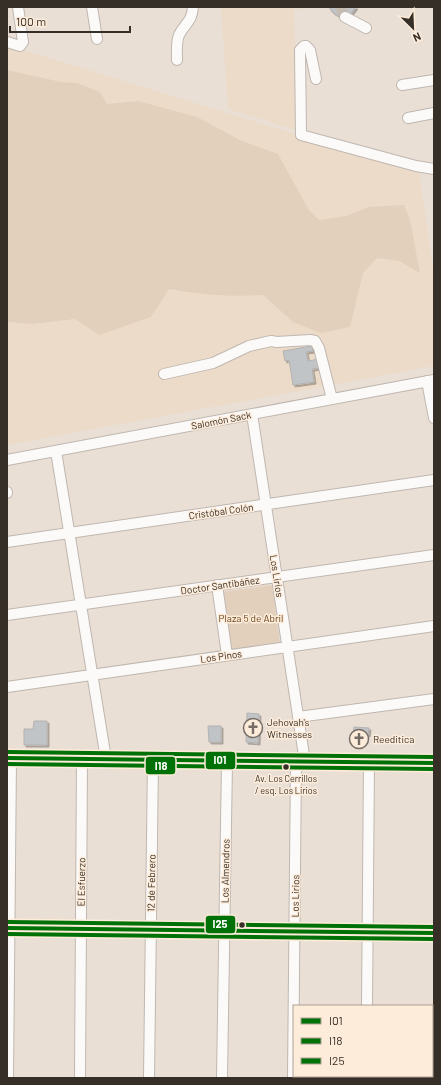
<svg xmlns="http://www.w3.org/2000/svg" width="441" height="1085" font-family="Barlow,sans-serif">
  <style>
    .built { fill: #ecdbc9 }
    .green { fill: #e3d0bc }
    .building { fill: #c1c4c6; stroke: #b4b2b1; filter: url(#shadow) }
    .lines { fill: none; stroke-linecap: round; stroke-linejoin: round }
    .minor-tunnel { stroke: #c5bcb2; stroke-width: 10; stroke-dasharray: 10 5; stroke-linecap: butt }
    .minor-casing { stroke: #bfb7b0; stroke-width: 12 }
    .minor { stroke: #fcfaf9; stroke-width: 10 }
    .bus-1-casing { stroke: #feecda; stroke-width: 7 }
    .bus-2-casing { stroke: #feecda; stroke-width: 7 }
    .bus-3-casing { stroke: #feecda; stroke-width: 7 }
    .bus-1 { stroke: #007106; stroke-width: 4 }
    .bus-2 { stroke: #007106; stroke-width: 4 }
    .bus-3 { stroke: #007106; stroke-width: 4 }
    .bus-dot { fill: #362f28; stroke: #feecda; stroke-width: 1.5 }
    .labels { text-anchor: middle; stroke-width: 3; stroke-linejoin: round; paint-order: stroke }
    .bus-label { font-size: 9px; fill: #362f28; stroke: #feecda }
    .street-label { font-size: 10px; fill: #362f28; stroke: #feecda }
    .park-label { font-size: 10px; fill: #69441a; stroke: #feecda }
    .poi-label { font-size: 10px; fill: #362f28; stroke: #feecda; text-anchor: start }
    .line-badge { stroke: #feecda; stroke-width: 1.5 }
    .badge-label { font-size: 11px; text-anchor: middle; font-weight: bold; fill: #fff }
  </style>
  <defs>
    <filter id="shadow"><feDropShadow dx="2" dy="2" stdDeviation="0" flood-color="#0004"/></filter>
  </defs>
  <rect width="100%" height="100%" fill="#e9dfd5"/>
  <path class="built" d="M221,7H329L294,9L299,131L228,109Z
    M7,45L419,172L434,274V366L7,445Z"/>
  <path class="green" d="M7,70L61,82L77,83L100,92L107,104L138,101L197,117L242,141L278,154L309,210L319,220L346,216L369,207L404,205L410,220L420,273L399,261L377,258L363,273L350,327L321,333L293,322L263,295C230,297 202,295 169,289L151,317L99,335L75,319L32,324L7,322Z
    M272,585L280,644L231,651L222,592Z"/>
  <path class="building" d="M329,7H356L350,15L340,17L332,12Z
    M312,346L313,351L306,352L308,361L319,359L320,368L312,369L314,382L293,385L289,360L285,361L283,351Z
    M247,713L259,714L258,743L246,742Z
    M34,721H47V745H24V729H33Z
    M208,726H221V742H209Z
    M354,727L369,728L368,735H365L364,743H352Z"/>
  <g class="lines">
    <path class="minor-tunnel" d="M340,7L345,17"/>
    <defs>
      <path id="minor" d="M92,7L97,39
        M345,17L366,28
        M7,42L20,46L23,42L18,7
        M177,60C177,52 176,42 179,35C185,23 192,22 193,7
        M316,79L310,50L306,46H304L300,50L301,135L416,166L434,169
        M402,85L434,80
        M408,118L434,113
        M164,374L213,363L249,346L271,341L277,342L310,340L315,341L319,348L332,399
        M427,381L434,418
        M252,414L305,762
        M56,451L106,759
        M7,460L434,380
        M7,492V493
        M7,542L434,480
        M217,585L227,655
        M7,615L434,555
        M7,687L434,626
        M298,717L434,699
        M7,758L434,763
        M7,928L434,933
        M367,1006L369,762
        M8,1078L11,758
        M80,1078L82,759
        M149,1078L153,760
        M222,1078L227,761
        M293,1078L296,761
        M366,1078V1076"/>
    </defs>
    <use href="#minor" class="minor-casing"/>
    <use href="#minor" class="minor"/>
    <defs>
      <path id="bus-1" d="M7,758L434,763
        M7,928L434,933"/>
      <path id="bus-2" d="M7,764L434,769
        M7,934L434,939"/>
      <path id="bus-3" d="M7,752L434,757
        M7,922L434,927"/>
    </defs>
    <use href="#bus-1" class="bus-1-casing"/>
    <use href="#bus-2" class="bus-2-casing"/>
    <use href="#bus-3" class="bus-3-casing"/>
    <use href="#bus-1" class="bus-1"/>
    <use href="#bus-2" class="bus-2"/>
    <use href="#bus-3" class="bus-3"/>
  </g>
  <defs>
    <symbol id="church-ring" viewBox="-11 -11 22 22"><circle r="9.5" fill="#feecda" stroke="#756d65" stroke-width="1.5"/><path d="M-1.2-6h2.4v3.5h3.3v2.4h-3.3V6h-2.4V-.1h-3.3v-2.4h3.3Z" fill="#756d65"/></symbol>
  </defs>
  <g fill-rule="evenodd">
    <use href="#church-ring" x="242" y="717" width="22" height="22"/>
    <use href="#church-ring" x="348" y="728" width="22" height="22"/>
  </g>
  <g class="bus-dot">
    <circle cx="286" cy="767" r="3.5"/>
    <circle cx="242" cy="925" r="3.5"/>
  </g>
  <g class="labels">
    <g class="bus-label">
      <text x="286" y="782">Av. Los Cerrillos<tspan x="286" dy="12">/ esq. Los Lirios</tspan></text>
    </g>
    <g class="street-label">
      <text transform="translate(221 420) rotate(-11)" y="4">Salomón Sack</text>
      <text transform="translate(221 511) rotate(-8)" y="4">Cristóbal Colón</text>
      <text transform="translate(277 576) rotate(81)" y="4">Los Lirios</text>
      <text transform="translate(220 585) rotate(-8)" y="4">Doctor Santibáñez</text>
      <text transform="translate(221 656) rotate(-8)" y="4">Los Pinos</text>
      <text transform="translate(225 871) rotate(-89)" y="4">Los Almendros</text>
      <text transform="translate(81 882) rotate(-89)" y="4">El Esfuerzo</text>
      <text transform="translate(151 883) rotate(-89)" y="4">12 de Febrero</text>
      <text transform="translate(295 896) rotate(-89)" y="4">Los Lirios</text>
    </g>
    <g class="park-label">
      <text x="251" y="622">Plaza 5 de Abril</text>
    </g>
    <g class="poi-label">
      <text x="267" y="726">Jehovah's<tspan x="267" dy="12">Witnesses</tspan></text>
      <text x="373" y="743">Reeditica</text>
    </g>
  </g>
  <g class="line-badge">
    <rect x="205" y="751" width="31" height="19" rx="4" fill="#007106"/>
    <rect x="145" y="756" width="31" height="19" rx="4" fill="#007106"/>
    <rect x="205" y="915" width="31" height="19" rx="4" fill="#007106"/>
  </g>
  <g class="badge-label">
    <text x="220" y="764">I01</text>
    <text x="161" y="770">I18</text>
    <text x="220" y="928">I25</text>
  </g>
  <rect width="441" height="1085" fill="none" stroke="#362f28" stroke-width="16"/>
  <rect x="293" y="1005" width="140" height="72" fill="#feecda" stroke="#aea093"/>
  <rect x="301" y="1018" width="20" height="6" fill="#007106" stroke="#aea093"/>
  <text x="329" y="1025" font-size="12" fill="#362f28">I01</text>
  <rect x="301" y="1038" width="20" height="6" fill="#007106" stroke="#aea093"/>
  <text x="329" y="1045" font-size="12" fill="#362f28">I18</text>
  <rect x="301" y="1058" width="20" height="6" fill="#007106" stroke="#aea093"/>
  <text x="329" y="1065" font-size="12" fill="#362f28">I25</text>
  <g transform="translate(413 28) rotate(156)" stroke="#feecda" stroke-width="3" paint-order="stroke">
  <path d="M0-3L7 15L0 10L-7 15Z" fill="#362f28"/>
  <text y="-6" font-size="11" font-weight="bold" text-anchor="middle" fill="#362f28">N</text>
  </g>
  <path d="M10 26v6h120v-6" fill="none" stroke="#362f28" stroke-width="2"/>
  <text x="16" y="26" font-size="12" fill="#362f28" stroke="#feecda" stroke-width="3" paint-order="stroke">100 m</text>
</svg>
